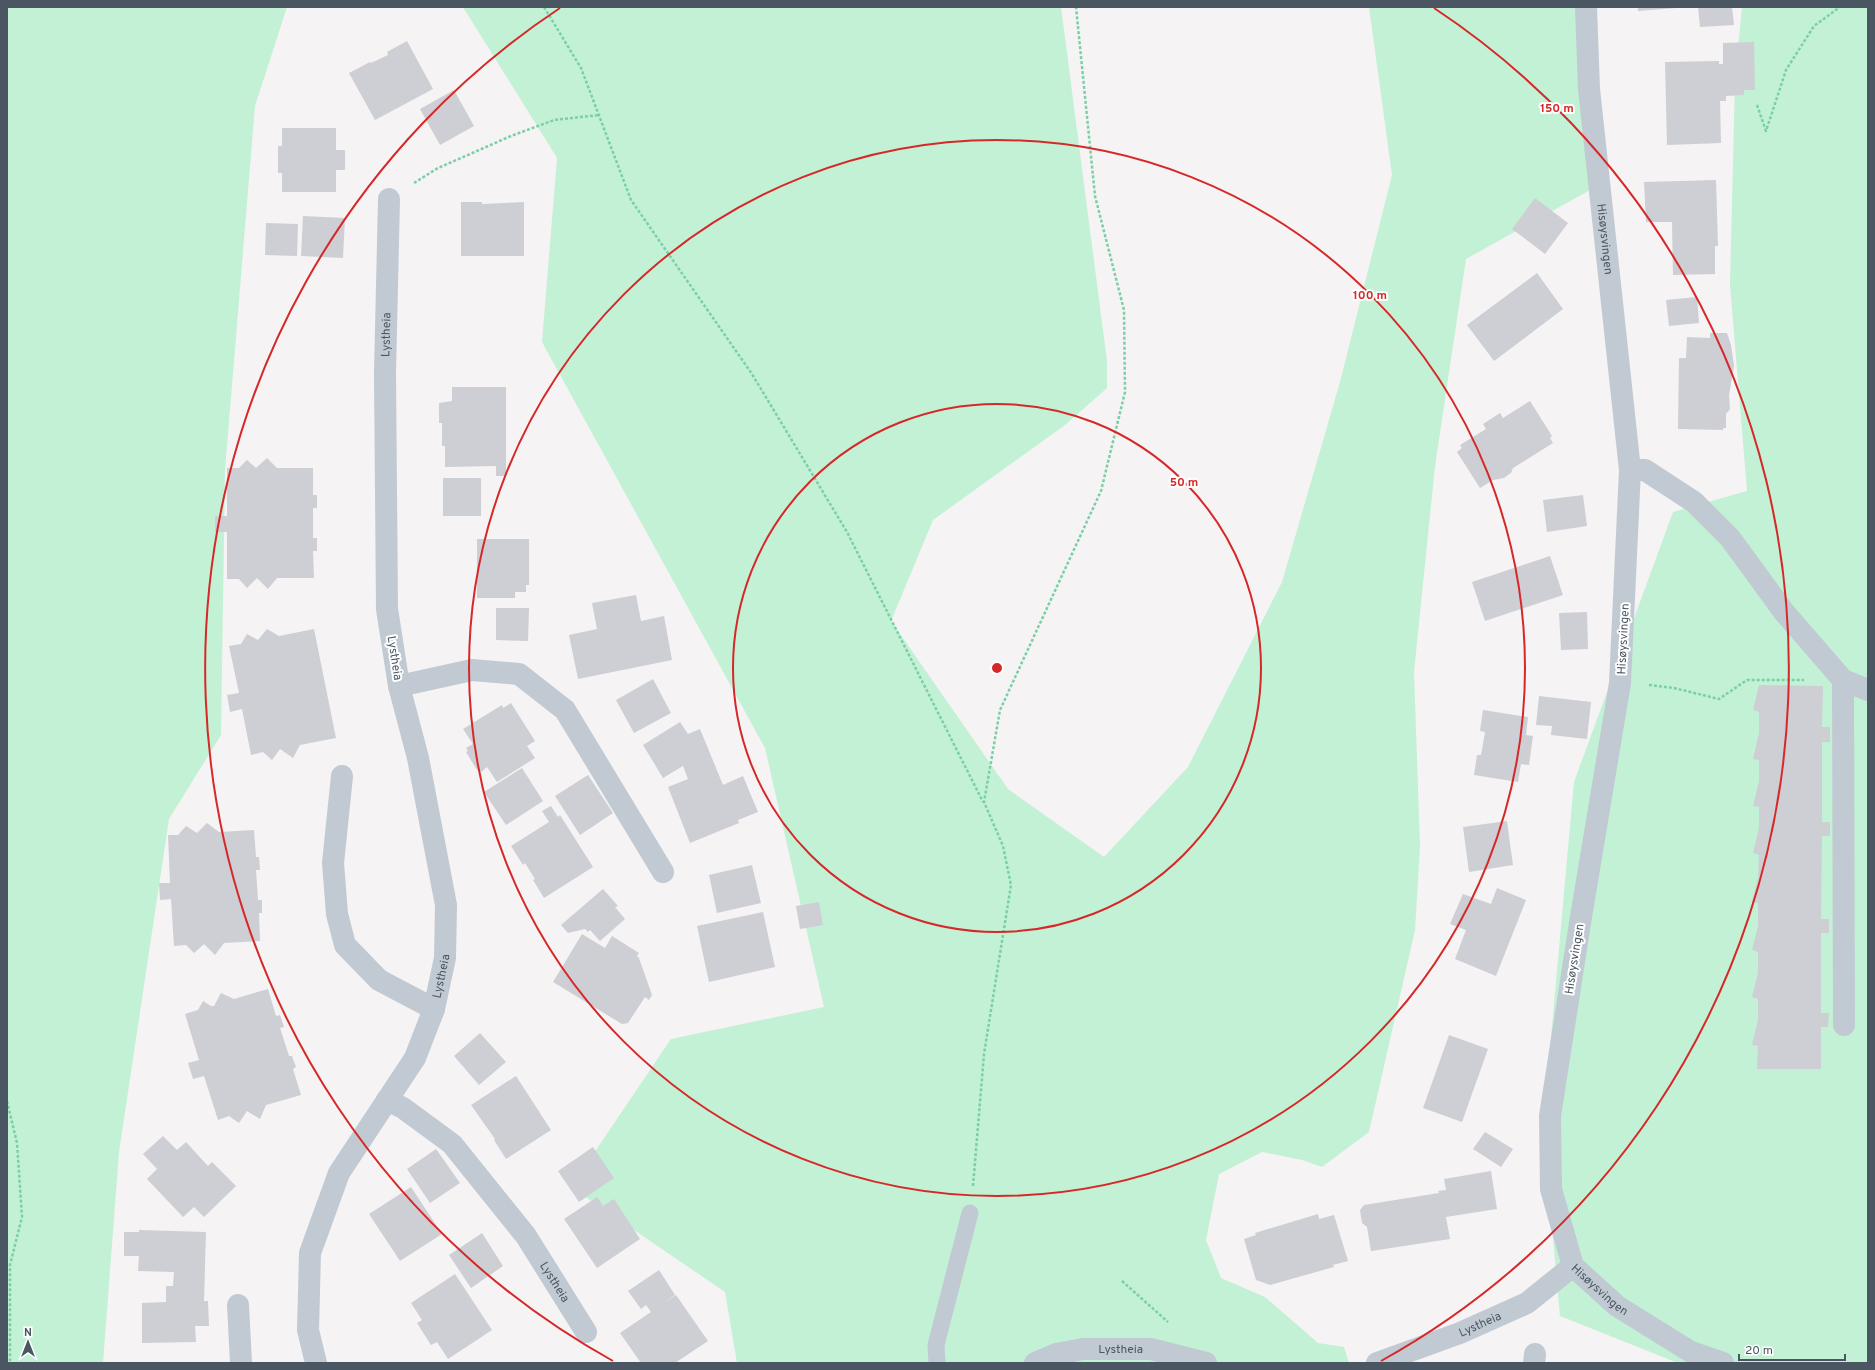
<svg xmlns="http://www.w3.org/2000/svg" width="1875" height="1370" font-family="Overpass,sans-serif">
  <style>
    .green { fill: #c3f1d5 }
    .building { fill: #cdcfd5 }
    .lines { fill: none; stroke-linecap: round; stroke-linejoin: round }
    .path { stroke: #7ad0a6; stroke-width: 2.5; stroke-dasharray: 3 2; stroke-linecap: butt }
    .lane { stroke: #c1cad2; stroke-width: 17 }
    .street { stroke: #c1cad2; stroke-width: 22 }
    .ring { fill: none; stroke: #d62828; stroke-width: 2 }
    .labels { text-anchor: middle; stroke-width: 4; stroke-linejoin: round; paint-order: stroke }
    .street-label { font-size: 12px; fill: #4a5661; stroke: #fff }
    .centre { fill: #d62828; stroke: #fff; stroke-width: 2 }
    .ring-label { font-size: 12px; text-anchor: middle; font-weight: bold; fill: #d62828; stroke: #fff; stroke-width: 4; stroke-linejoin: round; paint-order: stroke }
  </style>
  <rect width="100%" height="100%" fill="#f5f3f3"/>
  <path class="green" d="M7,7H287L255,106L225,470L221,735L169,819L119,1152L103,1363H7Z
    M463,7H1061L1107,361V388L1065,425L933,520L891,621L1008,789L1104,857L1188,767L1282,582L1340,382L1392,175L1369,7H1590L1608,180L1466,259L1435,466L1414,672L1420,846L1415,930L1369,1132L1322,1167L1302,1160L1262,1152L1219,1174L1206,1240L1221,1278L1265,1297L1318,1343L1344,1347L1349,1363H737L725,1292L571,1187L671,1039L824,1007L765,748L542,342L557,158Z
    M1742,7H1868V1363H1678L1560,1316L1543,1126L1574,782L1673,512L1747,491L1730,285L1735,79Z"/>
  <path class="building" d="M1638,7H1676V8L1638,11Z
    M1698,7H1732L1734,25L1700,27Z
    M407,41L433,89L375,120L349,73L370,62L371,63L388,55L387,52Z
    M1754,42L1755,90H1744V95L1726,96V101H1720L1721,143L1667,145L1665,62L1719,61V64H1723V43Z
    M454,90L474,126L440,145L420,109Z
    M282,128H336V150H345V170H336V192H282V173H278V146H282Z
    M1716,180L1718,246H1715V274L1673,275L1672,222H1646L1644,182Z
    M1535,198L1568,223L1545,254L1512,229Z
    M461,202H482V204L524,202V256H461Z
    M303,216L345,218L343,258L301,256Z
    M266,223L298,224L297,256L265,255Z
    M1537,273L1563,309L1494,361L1467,325Z
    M1697,297L1699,323L1669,326L1666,300Z
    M1710,333H1727L1731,345L1734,366L1729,395L1730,409L1726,414V428H1723V430L1678,429L1679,358H1686L1687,337L1710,338Z
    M452,387H506V476H496V466L445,467V446H442V423H439V403L452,401Z
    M1530,401L1552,436L1550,438L1553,443L1513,468L1511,473L1504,478L1493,480L1480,488L1457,452L1462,448L1460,445L1486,429L1483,424L1500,413L1503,418Z
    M267,458L277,468H313V495H317V508H313V538H317V551H313L314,578H277L268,589L257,578L247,588L239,579H227V532H215V516H227V468H239L247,460L256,468Z
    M443,478H481V516H443Z
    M1583,495L1587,526L1547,532L1543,500Z
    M477,539H529V585H526V592H515V598H477Z
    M1550,556L1563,595L1485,621L1472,582Z
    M636,595L641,621L664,616L672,660L578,679L569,635L597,629L592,603Z
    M496,608H529L528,641L496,640Z
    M1587,612L1588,649L1561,650L1559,613Z
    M267,629L279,636L314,629L336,738L300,745L293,758L280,749L272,760L263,752L251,755L242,709L230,712L227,695L239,693L229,646L241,644L247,634L258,640Z
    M653,679L671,713L634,733L616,700Z
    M1759,685L1823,686L1822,727H1830V742H1822V822H1830V836H1822L1821,919H1829V933H1821V1013H1829L1828,1027H1821V1069H1757L1758,1046L1752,1045L1758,1020V999L1752,997L1758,973V952L1752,950L1758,926V903L1752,902L1758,878L1759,855L1753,853L1759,828V807L1753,806L1759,781V760L1753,759L1759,733V712L1753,710Z
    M1539,696L1591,702L1587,739L1551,735L1552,726L1536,725Z
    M511,703L535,741L527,746L535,758L497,782L487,767L481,772L479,769L477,770L466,752L468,751L466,748L473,744L463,729L502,705L503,708Z
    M1483,710L1528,717L1526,735L1533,736L1529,765L1521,764L1518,782L1474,775L1477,755H1481L1485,732L1480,731Z
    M680,722L688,734L700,729L723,785L743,776L758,812L738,820L739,823L690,843L668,787L688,779L683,766L663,778L643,745Z
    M522,768L543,801L506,825L484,792Z
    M588,775L613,813L580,835L555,796Z
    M551,806L558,817L560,815L593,867L544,898L533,880L535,879L525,863L523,865L511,846L549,822L542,811Z
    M1507,821L1513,865L1469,872L1463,827Z
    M207,823L219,832L254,830L256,857H259L260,870H256L258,900H262V913H259L260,941L224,943L215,955L204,944L194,953L186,945L174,946L171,899L160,900L159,883H170L168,835H178L186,826L197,833Z
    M752,865L761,903L717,913L709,875Z
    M1497,888L1526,900L1496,976L1455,959L1466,930L1450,924L1463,894L1491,904Z
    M603,889L618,906L615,907L625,919L600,941L590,930L588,932L585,929L568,933L561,925Z
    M819,902L823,925L800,929L796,906Z
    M763,912L775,967L709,982L697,926Z
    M582,934L605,948L612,936L639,953L637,956L639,958L652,995L649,1000L645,997L628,1023L622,1024L553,982Z
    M268,989L276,1016L280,1015L284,1027L280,1028L289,1056H292L296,1067L293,1069L301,1095L266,1105L260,1119L247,1111L239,1123L229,1116L218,1120L204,1076L193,1079L188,1063L199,1060L185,1014L198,1010L203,1001L211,1006H214L221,993L234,999Z
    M480,1033L506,1062L479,1085L454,1056Z
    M1449,1035L1488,1049L1462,1122L1423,1108Z
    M516,1076L551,1130L506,1159L494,1140L495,1139L471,1105Z
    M1485,1132L1513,1149L1501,1167L1473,1149Z
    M163,1136L177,1150L186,1142L208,1166L212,1162L236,1186L204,1217L194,1207L183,1217L147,1179L157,1169L143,1154Z
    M593,1147L614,1178L579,1202L558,1171Z
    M436,1149L460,1183L430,1203L407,1169Z
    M1491,1171L1497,1209L1446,1217L1450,1239L1371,1251L1367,1227L1362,1223L1360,1210L1364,1205L1439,1193L1438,1191L1446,1190L1444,1179Z
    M411,1187L442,1234L400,1261L369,1214Z
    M597,1197L603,1206L614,1199L640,1239L597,1268L564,1219Z
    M1318,1214L1319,1219L1334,1215L1348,1261L1333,1265L1334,1267L1270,1285L1256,1280L1244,1239L1256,1235L1255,1233Z
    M139,1230L206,1232L204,1301H208L209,1326H195L196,1342L142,1343V1303L166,1302V1286H173L174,1272L138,1271L139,1256H124V1232H139Z
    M482,1233L503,1266L471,1288L449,1255Z
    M659,1270L675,1295L664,1303L676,1295L708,1341L675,1363H641L620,1333L651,1312L646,1305L641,1309L628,1291Z
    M455,1274L492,1330L448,1359L437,1342L431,1345L417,1323L422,1320L411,1303Z"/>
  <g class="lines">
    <path class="path" d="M544,7L581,68L631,200L752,374L847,532L983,802
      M1757,105L1766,131L1786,70L1814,26L1840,7
      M414,183L438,168L511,136L554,120L599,115
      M1649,685L1674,688L1719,699L1747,680H1804
      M7,1101L17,1143L22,1217L10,1265V1363
      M973,1186L984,1054L1011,885L1003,846L984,802L1000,710L1101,491L1125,392L1124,310L1095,196L1076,7
      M1122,1281L1168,1322"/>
    <path class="lane" d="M937,1363L936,1345L970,1213"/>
    <g class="street">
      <path id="s1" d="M1586,7L1589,89L1630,470L1620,683L1580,923L1550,1116L1551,1189L1573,1266L1617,1306L1691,1352L1723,1363"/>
      <path d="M1630,470H1645L1694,502L1730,538L1784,612L1843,680L1868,690"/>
      <path d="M1843,680L1844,1025"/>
      <path d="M399,686L472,670L519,674L565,710L663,872"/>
      <path d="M342,776L333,863L337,914L345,945L379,980L434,1009"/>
      <path id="s2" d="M387,1100L403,1108L452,1144L526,1236L586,1332"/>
      <path d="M238,1305L241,1363"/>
      <path id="s3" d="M316,1363L308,1330L310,1253L339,1173L415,1058L434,1009L445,958L446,905L418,758L399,686L387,609L385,373L389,199"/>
      <path id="s4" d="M1035,1363L1056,1354L1083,1349H1151L1206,1363"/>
      <path id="s5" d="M1377,1363L1460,1333L1527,1303L1573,1266"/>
      <path d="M1534,1363L1535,1354"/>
    </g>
  </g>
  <g class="ring">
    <circle cx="997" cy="668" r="264"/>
    <circle cx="997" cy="668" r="528"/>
    <path d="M613 1361A792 792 0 0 1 560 8M1434 8A792 792 0 0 1 1381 1361"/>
  </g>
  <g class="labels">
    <g class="street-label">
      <text dy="4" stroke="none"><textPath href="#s1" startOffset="233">Hisøysvingen</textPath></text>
      <text dy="4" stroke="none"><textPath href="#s3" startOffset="1068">Lystheia</textPath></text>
      <text transform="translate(1623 639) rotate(-87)" y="4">Hisøysvingen</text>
      <text transform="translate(395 658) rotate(81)" y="4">Lystheia</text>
      <text transform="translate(1574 959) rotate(-81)" y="4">Hisøysvingen</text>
      <text dy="4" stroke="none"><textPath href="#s3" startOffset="420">Lystheia</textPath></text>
      <text dy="4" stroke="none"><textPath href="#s2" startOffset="251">Lystheia</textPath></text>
      <text dy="4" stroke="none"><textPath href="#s1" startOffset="1306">Hisøysvingen</textPath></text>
      <text dy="4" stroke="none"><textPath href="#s5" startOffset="110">Lystheia</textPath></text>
      <text dy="4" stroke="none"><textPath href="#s4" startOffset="88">Lystheia</textPath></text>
    </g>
  </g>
  <circle cx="997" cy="668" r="6" class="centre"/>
  <g class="ring-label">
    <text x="1557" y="112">150 m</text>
    <text x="1370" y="299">100 m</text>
    <text x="1184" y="486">50 m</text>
  </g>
  <rect width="1875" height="1370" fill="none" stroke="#4a5661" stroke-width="16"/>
  <g transform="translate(28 1342)" stroke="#ffffff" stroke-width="3" paint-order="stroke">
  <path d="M0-3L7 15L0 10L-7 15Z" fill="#4a5661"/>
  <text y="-6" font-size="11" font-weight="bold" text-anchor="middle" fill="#4a5661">N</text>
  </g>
  <path d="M1739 1354v6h106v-6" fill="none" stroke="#4a5661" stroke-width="2"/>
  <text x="1745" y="1354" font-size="12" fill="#4a5661" stroke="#ffffff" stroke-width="3" paint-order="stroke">20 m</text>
</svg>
